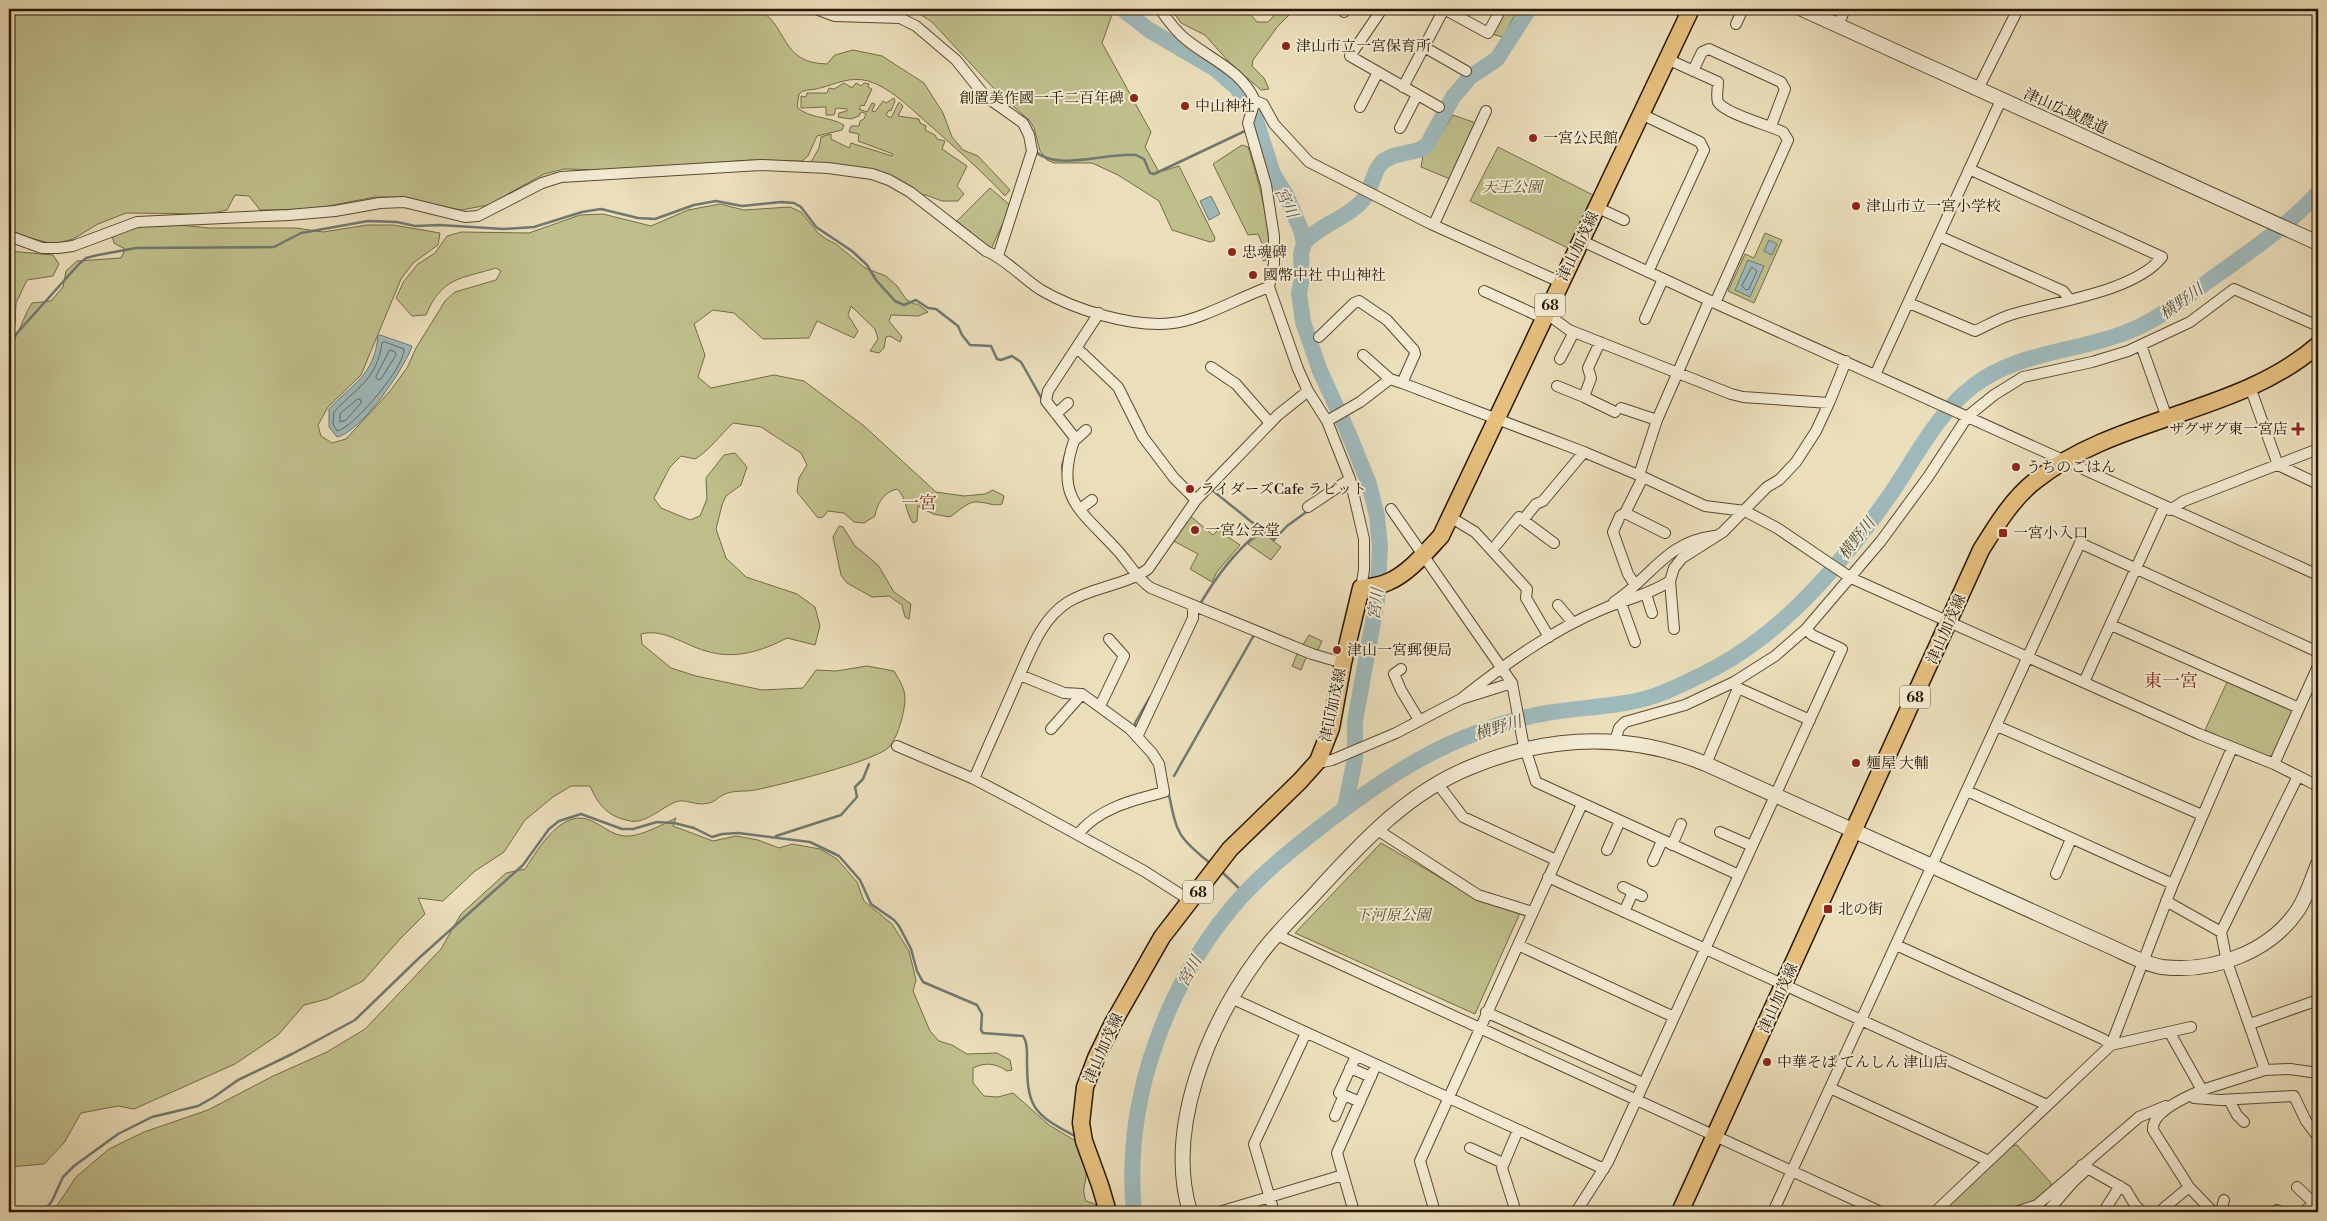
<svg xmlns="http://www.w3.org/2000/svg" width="2327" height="1221" font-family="'Libre Bodoni','Noto Serif JP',serif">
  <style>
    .green { fill: #bfbf8b; stroke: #746b46 }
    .water { fill: #9eb9bb; stroke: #6f7871 }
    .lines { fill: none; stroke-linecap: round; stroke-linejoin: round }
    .shore { stroke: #64685e; stroke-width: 1 }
    .stream { stroke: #6f7871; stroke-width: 2.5 }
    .river { stroke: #9eb9bb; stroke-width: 16 }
    .minor-casing { stroke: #5a4930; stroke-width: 12 }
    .tertiary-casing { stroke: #5a4930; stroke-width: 16 }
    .primary-casing { stroke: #291702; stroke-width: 19 }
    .minor { stroke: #f2ead2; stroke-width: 10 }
    .tertiary { stroke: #f2ead2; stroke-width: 14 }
    .primary { stroke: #e6bf7d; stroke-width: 16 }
    .poi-dot { fill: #8f2418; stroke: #f2ead2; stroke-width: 2 }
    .labels { text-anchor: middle; stroke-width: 4; stroke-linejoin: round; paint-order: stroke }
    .shield { fill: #f2ead2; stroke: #655640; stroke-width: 1 }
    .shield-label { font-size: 14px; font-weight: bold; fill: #291702 }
    .poi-label { font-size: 15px; fill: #291702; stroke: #f2ead2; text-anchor: start }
    .street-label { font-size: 15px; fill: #291702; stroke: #f2ead2 }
    .park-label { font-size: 15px; font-style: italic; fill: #56492b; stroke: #f2ead2 }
    .water-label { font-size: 16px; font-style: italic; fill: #525043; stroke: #f2ead2 }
    .quarter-label { font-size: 18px; fill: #7a1f14; stroke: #f2ead2 }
  </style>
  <rect width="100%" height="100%" fill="#ebdeba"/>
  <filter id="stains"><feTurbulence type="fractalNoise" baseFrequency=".004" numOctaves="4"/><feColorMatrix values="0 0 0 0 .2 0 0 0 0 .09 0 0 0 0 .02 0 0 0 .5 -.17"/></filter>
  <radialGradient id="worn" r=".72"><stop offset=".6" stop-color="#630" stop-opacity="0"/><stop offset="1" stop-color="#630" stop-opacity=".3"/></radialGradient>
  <path class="green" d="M9,9H758C789,26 779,63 827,64L835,55L853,50L882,56L924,83L943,113L952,137L963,150L978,156L1010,190L1005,196C980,169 952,145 924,120C908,106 889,87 868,81C850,76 836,84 820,88C811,91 806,88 799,94L797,107C809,119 829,116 844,125L842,130L817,136L808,156L802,161L751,160L608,170L564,169L544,174L488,205L461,210L398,197H375L313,209L260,210L249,196L235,195L227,210L207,214L126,213L98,224L73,239L54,244L26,237L9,229Z
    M912,9H1114L1102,43L1151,132L1145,147L1159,172L1179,166L1215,238L1214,241L1210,242L1172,230L1159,201L1118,175L1092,163H1054L1047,160L1040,151L1034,128L1029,120L997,92L932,22Z
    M1171,9H1246L1257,22H1268L1280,9H1295L1278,26L1253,60L1252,66L1264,78L1269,89L1261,90L1229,62L1205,35L1181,23Z
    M1501,9H1518L1503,37L1488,33Z
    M844,83L852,88L856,83L861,86L864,83L869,84L868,87L872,89L864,106L861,105L859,109L867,112L872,103L875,104L872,111L875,112L883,101L886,103L894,98L895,101L891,111L889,110L886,115L891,118L899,102L903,106L898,116L919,119L920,123L926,126L925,130L935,135L937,139L945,141L942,149L967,166L957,186L964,194L958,201H942L926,195H922L909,187L810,164L819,148L821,137L831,134V139L849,148L851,143L892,156L893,154L858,141L859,134L849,132L851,126H859L860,121L864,119L866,114L861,112L859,116L851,119L838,117L839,113L847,111V109L836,108L834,115H826V107L801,108V96L806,97L807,93H827L829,88L834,89Z
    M1453,115L1476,123L1450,179L1421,167L1424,151L1436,142Z
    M1242,145L1248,147C1255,168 1277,243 1265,261L1262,260L1264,248L1258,234L1248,235L1213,164Z
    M1498,147L1593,195L1568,248L1470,201Z
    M990,188L1011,206L991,249L957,221Z
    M720,204L744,210L790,207L801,212L818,233L826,239L836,244L865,268L886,276L897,286L906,299L914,304H918L928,312L918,316L891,315L889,321L902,337L900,342L890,336L886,337L884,348L879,353L870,351L878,339L875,329L851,306L848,315L858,331L854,338L817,321L809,338L763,339L734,313L713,310L694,324L705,355L698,377L711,388L774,375L804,381L864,426L936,492L964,496L985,494L993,490L1004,496L1002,504C994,507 984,501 974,502C967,503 957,512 950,517L933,514L918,506L917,521L913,523C905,512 907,497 897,489C884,492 877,503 875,516L864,523L854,522L844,513L828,511L823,517L818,518L797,492L799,478L807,465L801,453L761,427L733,423C720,435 710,450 695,459L681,456L670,467L654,498L661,508L690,520L700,516L707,499L706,478L724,455L735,453L747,467L741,485L726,496L722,505L716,529L726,558L746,577L797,594L815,607L820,626L815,645L787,638C762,651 735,660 706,651C684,645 664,628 641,634L642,644L671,668L696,676L762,690L803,688L816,670L836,671L867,666L894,671C898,678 902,684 904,691C908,704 898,739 888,748C872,762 780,785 755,790C745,792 734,790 725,794C715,798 717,803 702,804C694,804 686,800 679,801C665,804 647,824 631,821C608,817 599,806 590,786H571L553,797L525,820L504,852L475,871L443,901L418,898L425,914L400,939L363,981L327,999L304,1005L278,1035L235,1064L134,1109L118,1106L81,1113L64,1143L44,1164L9,1167V348C20,333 22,319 32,303L51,301L63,287L66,271L77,261L121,258L125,249L114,243L112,235L131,225L171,224L209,228H296L323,232L367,225H393L440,233L438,245L413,263L401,279L361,375L328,407L318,425L321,436L332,443L346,439L390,391L407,368L416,348L445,301L455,292L496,280L501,271L496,268C460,279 442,277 426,315L412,316L396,298L404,281L418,264L435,253L447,236L461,232L529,233L580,215L603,214L651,226L688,210Z
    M1765,233L1782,240L1754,303L1728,291L1745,254L1754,258Z
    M9,251L53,255L59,264L53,276L27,280L16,303L15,326L9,335Z
    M1188,514L1213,535L1218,530L1240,545L1217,572L1212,582L1190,569L1198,554L1170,539Z
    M839,526L843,527L855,546L878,565L894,592L911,604L909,619L905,617L902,605L889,596L872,597L847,583L841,575L833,537Z
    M1262,532L1281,547L1271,560L1248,544Z
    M1309,635L1322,641L1316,654L1301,648Z
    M1298,652L1307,655L1301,670L1292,666Z
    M2228,680L2288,707L2292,713L2273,755L2267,757L2205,730Z
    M676,818L673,826L713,841L736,836L758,840L779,848L792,844L820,849L837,859L857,882L864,901L892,924L909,951L916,980L913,991L930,1031L939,1041L952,1045L967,1054L997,1053L1010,1060L1012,1070L1007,1071C995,1063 986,1062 973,1068V1083L984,1096L998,1097L1013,1093L1049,1125L1079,1143C1083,1153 1086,1163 1086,1174C1086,1186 1081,1188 1086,1201L1095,1204L1098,1212H53L76,1177L109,1149L144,1132L208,1110L273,1076L327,1052L365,1029L441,949L461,914L506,873L525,869C539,848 563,805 594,822C606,828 615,837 629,836C644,835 663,824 676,818Z
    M1381,843L1477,899L1520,913L1475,1014L1295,933Z
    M2017,1145L2051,1183V1187L2035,1201L2017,1206L2008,1212H1940L2012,1146Z"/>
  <path class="water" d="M1211,196L1220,214L1209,220L1200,201Z
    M1769,240L1777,244L1772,255L1764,251Z
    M1748,260L1764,266L1750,297L1735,290Z
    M380,335L412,346L411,349C401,373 362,431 337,437L329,427V409C353,383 374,376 378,336Z"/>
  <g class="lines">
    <path class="shore" d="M1752,267L1757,271L1749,289L1746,290L1742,286Z
      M385,342L404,349C406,365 354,428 337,431L333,424L334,412C355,388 377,381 382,343Z
      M390,350L395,352L396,355L381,379L378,380L376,377Z
      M358,399L361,400V403L346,420L340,422V414Z"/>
    <path class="stream" d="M1035,151C1056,172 1108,152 1136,155L1144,159L1150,173L1154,174L1245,131
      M9,342L79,264L86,258L98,255L136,248L274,247L301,233L368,221L397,222L415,226L440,225L504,229L534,227L582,212L601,209L638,218L655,219L694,205L716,201L742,206L781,202L794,203L801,207L816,227L852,251L867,265L876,280L895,301L904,305L916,300L928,308L936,309L958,326L962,335L970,345L991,346L997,359L1001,360L1012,356L1021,362L1043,401
      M1063,473L1062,466L1069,443
      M1213,488L1212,490L1274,540L1287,526L1309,510
      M1200,604C1218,574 1234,553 1261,530
      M1136,730L1135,723L1150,697
      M1174,776L1254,635
      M1168,790C1177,832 1175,835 1210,863
      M776,836L841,815L857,797L855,787L863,779L869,764
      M1223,873L1245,894
      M43,1212L52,1201L63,1177L74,1166L118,1134L152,1117L198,1106L214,1097L238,1080L292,1054L355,1020L419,958L523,865L549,829L559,821L581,814L622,829H633L657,822L674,823L694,828L712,837L722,834L738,833L810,842L839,856L860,880L871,904L894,920L899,926L911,949L917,971L923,982L977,1005L982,1014L981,1030L983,1033L1023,1036C1028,1043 1027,1052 1027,1059C1027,1106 1032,1114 1075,1136"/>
    <path class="river" d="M1122,9L1149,30L1214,68L1236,87L1253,111L1273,174L1286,195L1301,230L1304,243L1301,254L1302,278L1299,293L1303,322L1320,371L1348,432L1369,484L1377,516L1380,548L1377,600L1355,721V758L1345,808
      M1369,189L1377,169L1383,161L1393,156L1419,150L1427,145L1453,97L1470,77L1497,59L1529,9
      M1304,243C1321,223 1351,218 1366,196
      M1134,1212C1123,1099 1167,980 1242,896C1269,867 1300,843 1331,819C1373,787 1416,757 1466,737C1490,727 1522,717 1547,713C1582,707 1620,707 1654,696C1674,689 1696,678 1715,668C1787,630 1846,558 1892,492C1917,455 1937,414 1973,386C2016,353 2072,352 2122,334C2160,320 2181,300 2214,277C2251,251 2287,226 2318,193"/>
    <defs>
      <path id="minor" d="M816,9L835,16L900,18L916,26L956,60L985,96L1023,123L1029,135L1032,151L998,256
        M1160,9C1168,21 1176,32 1188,41C1212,60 1242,71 1255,101L1248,123L1266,185L1274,236V264L1269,287L1298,369L1308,391L1327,421L1350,479L1364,539V570L1361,588
        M1382,9L1350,56L1439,107
        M1444,9L1488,33L1501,9
        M1677,9L1689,14
        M1344,12L1347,9
        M1736,24L1743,9
        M1838,25L1845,9
        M1424,47L1466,71
        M1667,59L1718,82C1718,88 1716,97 1718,102C1725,114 1769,125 1783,132L1788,140L1715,303
        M1693,71L1702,52L1709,49L1781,82L1785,89L1771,126
        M1403,87L1444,9
        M1978,89L2018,9
        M1255,101L1263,104L1274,124L1309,162L1431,224L1560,282
        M1360,107L1378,72
        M1641,114L1700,142L1704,150L1648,272
        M1400,128L1417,95
        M1596,207L1624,220
        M1434,224L1486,111
        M9,236L42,248H58L73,246L137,222L289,215L335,211L380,203L404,202L465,217L478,216L542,183L561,177L761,165L828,168L872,174L889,180L910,192L986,251C1006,259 1022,278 1041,290C1075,310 1133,328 1173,323C1201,320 1240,297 1269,287
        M1939,236L2063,291L2070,300
        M1580,240L1715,303L2318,575
        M1484,291L1543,318
        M1909,303L1975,331C1986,326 1998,319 2010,315C2052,302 2135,292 2162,257L1969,169
        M1099,313L1048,391L1046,401L1075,438C1053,498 1081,510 1118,551C1129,563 1137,579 1151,588L1312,654L1343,663
        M1546,313L1569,330L1731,394L1743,397L1829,403L1846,361
        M1645,319L1663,279
        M1319,337L1354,303L1359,301L1387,320L1414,350L1415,354L1402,383
        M2141,345L2167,418
        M1077,348L1118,387L1143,437L1174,478L1196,500
        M1363,355L1390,379
        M1560,359L1574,332
        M1211,367L1236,384L1270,423
        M1875,375L2001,100
        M1557,386L1584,397L1591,378L1588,368L1600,342
        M2250,387L2278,465L2318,484
        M1584,397L1615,412
        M1621,408L1657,420
        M1056,414L1068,403
        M1327,421L1360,402L1390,379L1402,383L1584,452L1643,477L1705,506L1745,511L1777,528L1851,578L2199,734L2274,764L2318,786
        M1074,441L1086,430
        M1639,475L1657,420L1709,301
        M1308,507L1350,479
        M1080,509L1092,500
        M1391,509L1512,683L1523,742L1536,782L1739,875
        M2170,510L2184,501L2318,449
        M1625,513L1665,533
        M1450,517L1475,532L1527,589L1526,598L1549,637
        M1523,520L1536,504L1543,501L1584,452
        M1493,549L1519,517L1554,543
        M1670,581L1674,629
        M1635,585L1628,574L1613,532L1620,516L1625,513L1643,477
        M1646,594L1652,613
        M1614,602C1651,578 1665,542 1714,536
        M1621,603L1635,642
        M1558,605L1573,623
        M2111,625L2299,708
        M1401,669L1394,674L1401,690L1419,720
        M1020,675L1064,693L1082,694L1130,729L1152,753L1159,764L1164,792C1133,800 1099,808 1078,834
        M1734,682L1738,688L1810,720
        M2084,682L2164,507
        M1461,699C1505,664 1552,630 1603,609C1626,599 1649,595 1670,581L1674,568L1682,558L1723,532L1767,487L1779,480L1796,462L1816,431L1829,403
        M1100,706L1124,656L1109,639
        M1997,726L2202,815
        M1051,729L1082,694
        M1137,737L1193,618V605
        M1615,741L1619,728L1625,722L1685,705L1734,682L1775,656L1806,629L1881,541L1928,477L1968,416L1994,395L2023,377L2092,362L2128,351L2190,322L2234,289L2318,326
        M897,746L974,779L1016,801L1144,871L1191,901
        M1318,761L1323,762L1332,760L1396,733L1461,699L1512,683
        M1706,764L1738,688
        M2274,764L2318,666
        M974,779C988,746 1003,714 1017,681C1030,653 1040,620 1068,602C1092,587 1124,586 1148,569L1196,500L1278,415L1308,391
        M1438,784L1463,817L1556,860
        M1967,791L2173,884L2232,748
        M1376,829L1478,895L1532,912
        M1720,832L1752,846
        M1672,845L1681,824
        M1607,850L1620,821
        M1653,861L1662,841
        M2056,874L2071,839
        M1548,877L2047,1105
        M1623,887L1642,896
        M2166,901L2221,932
        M1624,912L1633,892
        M1277,935L1881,1212
        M1518,945L1674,1017
        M1896,945L2103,1039L2111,1045L2173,884
        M1231,998L1604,1169
        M1486,1012L1643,1083
        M2250,1024L2318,1000
        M2170,1033L2202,1090C2188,1096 2151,1112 2153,1130L2189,1187L2213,1212
        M1356,1056L1339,1093L1360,1102
        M1350,1068L1371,1077
        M2265,1070L2227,962L2221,932L2298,776
        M1830,1088L1989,1161
        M2202,1090L2265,1070L2290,1069L2318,1073
        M2191,1095L2194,1098L2220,1100L2294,1096L2306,1121L2318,1137
        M2229,1100L2237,1115L2244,1122
        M1335,1116L1344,1095
        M1470,1148L1503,1163
        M2082,1165L2126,1190L2135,1205L2142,1212
        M2297,1187L2315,1204
        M2277,1210L2281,1212
        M2104,1211L2120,1186
        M1219,1212L1343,1175
        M1274,1212L1254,1144L1306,1033
        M1354,1212L1337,1153L1376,1065
        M1435,1212L1420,1161L1582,804
        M1516,1212L1502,1168L1518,1130
        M1576,1212L1608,1162L1842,649L1812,635L1806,629
        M1773,1212L2080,543L2318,652
        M1935,1212L2111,1045L2191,1027
        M2016,1212L2037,1205L2139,1117L2166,1106
        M2047,1212L2073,1182L2088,1168
        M2159,1212L2189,1187
        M2221,1212L2224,1200
        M2303,1212L2318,1201"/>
      <path id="tertiary" d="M1802,9L2318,243
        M1190,1212C1165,1129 1208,1026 1257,959C1275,933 1300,911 1321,887C1365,839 1409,792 1471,767C1549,735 1628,732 1706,764L2109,946C2125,953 2144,964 2162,967C2212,973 2269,953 2298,910C2307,896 2312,879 2318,864"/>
      <path id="primary" d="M1108,1212L1100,1185L1084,1141L1081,1123L1085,1087L1096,1058L1113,1023L1162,937L1230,849L1300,781L1318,761L1331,728L1343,663L1361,588C1369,587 1380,586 1388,582C1408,574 1426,552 1441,536L1691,9
        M1680,1212L1981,550C1996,526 2012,499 2035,481C2118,415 2237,415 2318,345"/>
    </defs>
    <use href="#minor" class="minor-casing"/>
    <use href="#tertiary" class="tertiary-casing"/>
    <use href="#primary" class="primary-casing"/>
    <use href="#minor" class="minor"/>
    <use href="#tertiary" class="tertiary"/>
    <use href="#primary" class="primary"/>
  </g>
  <g class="poi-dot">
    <circle cx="1286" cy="46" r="5"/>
    <circle cx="1134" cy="98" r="5"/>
    <circle cx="1185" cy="106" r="5"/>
    <circle cx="1533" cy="138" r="5"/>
    <circle cx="1856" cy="206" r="5"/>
    <circle cx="1232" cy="252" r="5"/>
    <circle cx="1253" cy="275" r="5"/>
    <path d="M2295.5 421.5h5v5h5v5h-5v5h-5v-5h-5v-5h5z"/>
    <circle cx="2016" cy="467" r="5"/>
    <circle cx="1190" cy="489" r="5"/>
    <circle cx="1195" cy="530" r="5"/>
    <rect x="1998" y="528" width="10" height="10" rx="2.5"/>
    <circle cx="1337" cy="650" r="5"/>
    <circle cx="1856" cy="763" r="5"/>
    <rect x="1823" y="904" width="10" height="10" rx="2.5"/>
    <circle cx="1767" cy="1062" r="5"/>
  </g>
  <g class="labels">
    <g class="shield">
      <rect x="1535" y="293.5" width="30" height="23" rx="4"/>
      <rect x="1900" y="685.5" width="30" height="23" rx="4"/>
      <rect x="1183" y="880.5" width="30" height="23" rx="4"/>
    </g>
    <g class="shield-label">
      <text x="1550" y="310">68</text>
      <text x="1915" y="702">68</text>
      <text x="1198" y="897">68</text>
    </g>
    <g class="poi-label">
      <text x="1296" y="51">津山市立一宮保育所</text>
      <text x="1124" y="103" text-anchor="end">創置美作國一千二百年碑</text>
      <text x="1195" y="111">中山神社</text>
      <text x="1543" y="143">一宮公民館</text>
      <text x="1866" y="211">津山市立一宮小学校</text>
      <text x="1242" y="257">忠魂碑</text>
      <text x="1263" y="280">國幣中社 中山神社</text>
      <text x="2288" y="434" text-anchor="end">ザグザグ東一宮店</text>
      <text x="2026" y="472">うちのごはん</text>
      <text x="1200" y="494">ライダーズCafe ラビット</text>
      <text x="1205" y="535">一宮公会堂</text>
      <text x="2013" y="538">一宮小入口</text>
      <text x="1347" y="655">津山一宮郵便局</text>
      <text x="1866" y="768">麺屋 大輔</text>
      <text x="1838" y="914">北の街</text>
      <text x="1777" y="1067">中華そば てんしん 津山店</text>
    </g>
    <g class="street-label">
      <text transform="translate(2066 111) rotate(24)" y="5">津山広域農道</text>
      <text transform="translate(1578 246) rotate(-64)" y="5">津山加茂線</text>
      <text transform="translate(1946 629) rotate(-66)" y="5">津山加茂線</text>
      <text transform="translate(1333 705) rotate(-78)" y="5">津山加茂線</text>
      <text transform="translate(1778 998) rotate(-66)" y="5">津山加茂線</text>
      <text transform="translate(1103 1048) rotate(-66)" y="5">津山加茂線</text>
    </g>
    <g class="park-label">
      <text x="1512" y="192">天王公園</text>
      <text x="1393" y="920">下河原公園</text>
    </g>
    <g class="water-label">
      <text transform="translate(1287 202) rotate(64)" y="6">宮川</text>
      <text transform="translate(2181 301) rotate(-35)" y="6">横野川</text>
      <text transform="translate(1856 538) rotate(-52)" y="6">横野川</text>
      <text transform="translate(1375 604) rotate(-83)" y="6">宮川</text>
      <text transform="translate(1498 727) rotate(-17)" y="6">横野川</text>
      <text transform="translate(1189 971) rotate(-61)" y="6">宮川</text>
    </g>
    <g class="quarter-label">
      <text x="919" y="509">一宮</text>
      <text x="2171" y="687">東一宮</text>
    </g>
  </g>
  <rect width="2327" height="1221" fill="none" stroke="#ebdeba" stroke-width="30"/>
  <rect x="10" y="10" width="2307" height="1201" fill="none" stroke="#291702" stroke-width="2.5"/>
  <rect x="15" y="15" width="2297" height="1191" fill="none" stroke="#291702"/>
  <rect width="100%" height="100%" filter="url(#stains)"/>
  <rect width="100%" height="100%" fill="url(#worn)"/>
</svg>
